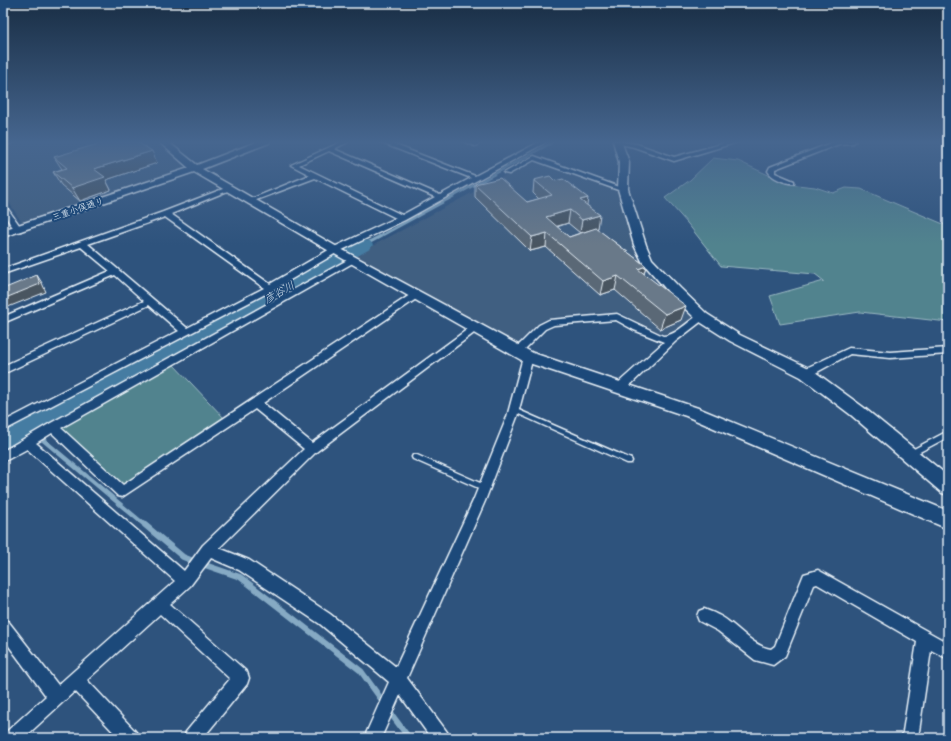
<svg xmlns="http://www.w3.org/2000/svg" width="951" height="741" font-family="Pangolin,'Klee One',sans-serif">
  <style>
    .built { fill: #405e81 }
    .green { fill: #51838e; stroke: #9cbac3 }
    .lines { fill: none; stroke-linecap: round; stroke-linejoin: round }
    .stream-far3 { stroke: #86aac4; stroke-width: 2.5 }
    .stream-far2 { stroke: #86aac4; stroke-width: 3.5 }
    .stream-far1 { stroke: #86aac4; stroke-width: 4.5 }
    .stream { stroke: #86aac4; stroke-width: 6 }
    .river { fill: #457ba2; fill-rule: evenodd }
    .lane-casing { stroke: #e8f1f8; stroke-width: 3 }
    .street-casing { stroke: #e8f1f8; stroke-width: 3 }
    .secondary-casing { stroke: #e8f1f8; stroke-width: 3 }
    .lane { fill: #1f4a7a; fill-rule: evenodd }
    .street { fill: #1f4a7a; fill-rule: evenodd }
    .secondary { fill: #1f4a7a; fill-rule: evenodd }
    .wall { fill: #5a6876; stroke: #e8f1f8; fill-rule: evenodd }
    .shaded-wall { fill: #4a5560; stroke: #e8f1f8 }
    .building { fill: #697989; stroke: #e8f1f8 }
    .labels { text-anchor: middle; stroke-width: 4; stroke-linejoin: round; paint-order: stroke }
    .far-street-label { font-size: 9px; fill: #e8f1f8; stroke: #1f4a7a }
    .water-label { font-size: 11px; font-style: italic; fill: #d0dfeb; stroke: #1f4a7a }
  </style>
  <rect width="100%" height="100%" fill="#2e537d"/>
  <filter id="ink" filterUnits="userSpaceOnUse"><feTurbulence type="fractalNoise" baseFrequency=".025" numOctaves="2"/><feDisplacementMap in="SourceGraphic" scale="8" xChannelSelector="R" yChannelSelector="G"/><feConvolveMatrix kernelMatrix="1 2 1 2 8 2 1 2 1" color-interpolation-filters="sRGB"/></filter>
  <g filter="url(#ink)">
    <path class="built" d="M21,141H156L187,169L22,223L3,193V146Z
      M534,160L618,190L632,239L644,263L696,317L674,334H665L651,330L619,312L549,318L540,322L516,345L355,255Z"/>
    <path class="green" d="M713,158L738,161L788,184L815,187L833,193L846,188L861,189L948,226V322L860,312L780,324L770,296L824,281L815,274L721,266L688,224L665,198L690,180Z
      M173,364L225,419L123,487L60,427Z"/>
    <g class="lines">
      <path class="stream-far3" d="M379,237L555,141"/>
      <path class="stream-far2" d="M364,245L381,236"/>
      <path class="stream-far1" d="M29,428L146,526"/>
      <path class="stream" d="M145,525L183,557L196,562
        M202,564L240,577L361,671L384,703
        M389,711L409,738"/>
      <path class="river" d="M364,240L370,241L373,245L370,249L12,450L3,453V430L358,241Z"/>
      <defs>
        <path id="lane" d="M514,408L631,459L632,461L631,463H627L512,411L511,410L512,409Z
          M946,432H948V437L914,455H910L909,453L910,451Z
          M413,455H417L487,486L488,488L487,490L485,491L483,490L413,459L412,457Z"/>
        <path id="street" d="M8,141H17L3,146V142Z
          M167,141H178L164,145L161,143Z
          M343,141H350L334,149L440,195L471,178L377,141H385L475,176L541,141H548L405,220L338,252L273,290L3,431V422L179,331L149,305L3,374V366L144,301L115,275L3,323V317L110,271L81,247L3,274V269L163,212L228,187L230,188V190L171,214L270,284L332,248L396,218L315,178L251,202L246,201L310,175L291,165ZM329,151L435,197L402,215L299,165ZM165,217L264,288L187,328L88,244Z
          M463,141H485L475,146Z
          M616,141L637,144L674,157L732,141H741L674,161L634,147L616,143Z
          M836,141H856L853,143L839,144L775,169V173L794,181V183C786,184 772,178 768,171L770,167Z
          M534,156L625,189L626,190L621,191L534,160L509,174L504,173Z
          M3,204L5,205L22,229L21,231H18C10,227 3,213 3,204Z
          M351,258H354L358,260L61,428L123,485L413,293H419L420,295L419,297L263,403L312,443L472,326H478L480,328L478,330L316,452L219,548L249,560L330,614L396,667L473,501L507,417L523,357L528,354L531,355L533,357L517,417L485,501L407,678L447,732L449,738H431L400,695L381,738H364L389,682L320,624L239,570L211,558L190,586L170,604L247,672L249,678L247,684L203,738H184L186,732L230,679L160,614L87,680L136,732L138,738H119L75,691L24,738H4L6,732L46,696L3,638V619L8,621L58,685L175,581L27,449L3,462V451L49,424ZM255,409L304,449L203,545L184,571L36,443L52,433L118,496L122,497Z
          M617,314L663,336C679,336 694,312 705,315L707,317L676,341L625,390H617L616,387L617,384L664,342L634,330L616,320L554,325L545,329L520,354H514L512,352L539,325L549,320Z
          M849,348L890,352L948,348V354L890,358L850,354L810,376H802L801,373L802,370Z
          M818,570L948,643V659L931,650L918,738H902L917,642L817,584L814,585L785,656L773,665L755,660L718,631L699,621L697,616L699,611L704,609C712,612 722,616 729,622C742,631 755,647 771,649L775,646L804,574Z"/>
        <path id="secondary" d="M158,141H167L197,165L259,141H270L269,143L202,169L339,248L533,353L698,408L948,511V529L686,416L523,361L331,252L194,172L3,237V230L189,168Z
          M613,141H621L629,162L628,189L646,245L652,259L680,288L707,314L740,335L811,369L863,407L948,476V495L942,493L851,415L801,377L730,341L697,320L670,294L643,263L634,245L618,189L619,162Z"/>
      </defs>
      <use href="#lane" class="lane-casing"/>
      <use href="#street" class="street-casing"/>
      <use href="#secondary" class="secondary-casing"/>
      <use href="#lane" class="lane"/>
      <use href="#street" class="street"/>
      <use href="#secondary" class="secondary"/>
    </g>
    <path class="wall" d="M54,157L157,163L106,180L111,190L80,201L61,185L53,172L62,169Z
      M534,180L587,205L598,228L597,229L646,266L644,273L681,320L660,329L615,290L600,295L546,247L530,251L475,197V184L527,202L539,199L533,193ZM568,223L580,233L569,237L557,227Z"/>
    <path class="shaded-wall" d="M152,151L157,163L106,180L111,190L80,201L72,188L94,169Z
      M588,198L586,211L580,200Z
      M570,210L568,223L544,230L546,217Z
      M600,215L598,228L580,233L582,220Z
      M547,233L546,247L530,251L532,237Z
      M646,266L642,280L638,269Z
      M37,275L42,283L46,292L8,307L3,301V299Z
      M618,276L615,290L600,295L603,281Z
      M686,306L681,320L660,329L665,314Z"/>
    <path class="building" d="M108,141H136L152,151L94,169L105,177L72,188L53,172L67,168L54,157Z
      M550,176L555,181L563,179L588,198L580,200L600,215L582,220L570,210L546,217L569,237L596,228L646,266L638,269L686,306L665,314L618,276L603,281L547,233L532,237L475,184L500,178L527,202L552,195L534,180Z
      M37,275L40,284L3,299V289Z"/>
  </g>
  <linearGradient id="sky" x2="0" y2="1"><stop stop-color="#192e45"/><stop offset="0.58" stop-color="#46668f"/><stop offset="1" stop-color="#46668f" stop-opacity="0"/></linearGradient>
  <rect width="951" height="245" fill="url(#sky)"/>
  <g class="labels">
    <g class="far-street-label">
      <text transform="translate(78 209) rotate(-19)" y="3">三重小俣通り</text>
    </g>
    <g class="water-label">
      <text transform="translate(279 292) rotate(-29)" y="4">彦谷川</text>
    </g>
  </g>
  <rect width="951" height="741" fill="none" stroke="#1f4a7a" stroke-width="16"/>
  <rect x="8" y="8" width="935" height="725" fill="none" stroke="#e8f1f8" stroke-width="1.5" filter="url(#ink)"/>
</svg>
